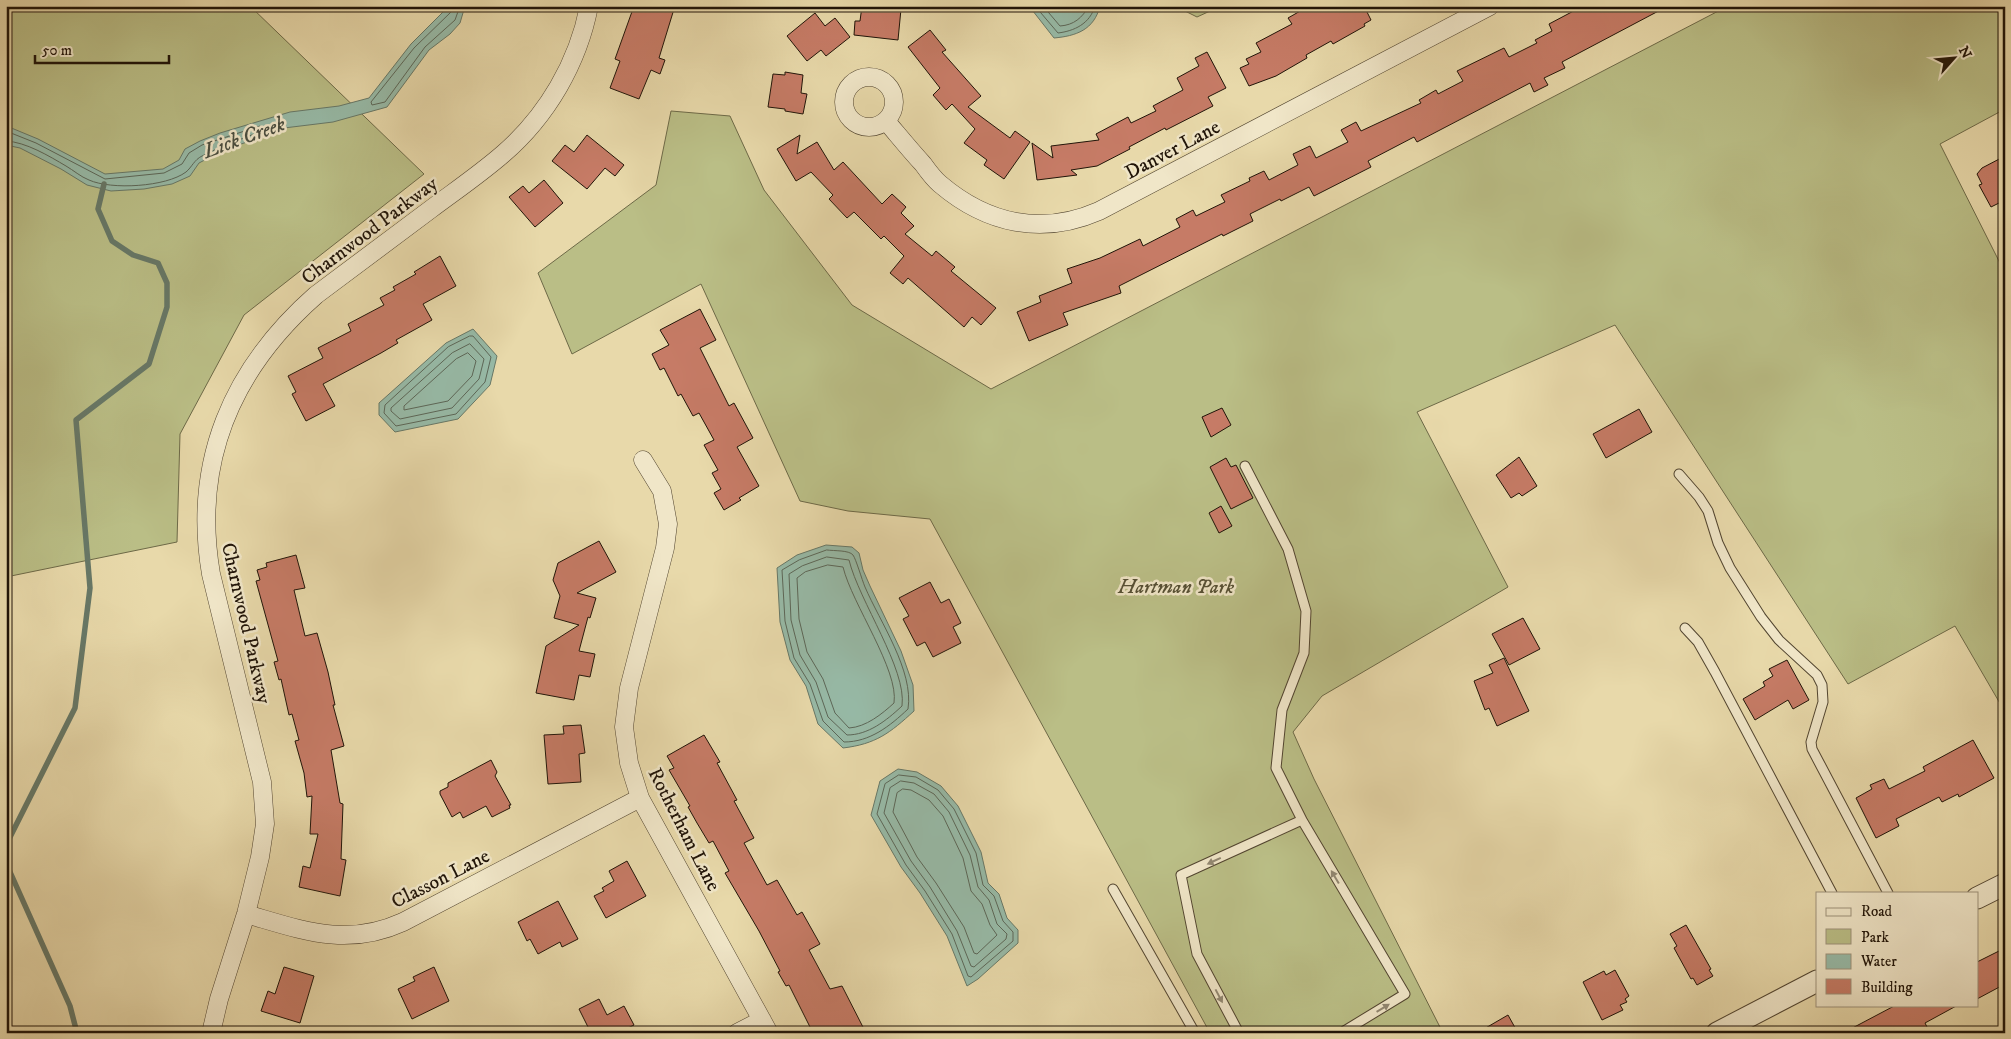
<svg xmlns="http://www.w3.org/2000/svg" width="2011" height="1039" font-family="'IM FELL DW Pica',serif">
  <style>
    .green { fill: #babe86; stroke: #6d6947 }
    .water { fill: #97baa7; stroke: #677867 }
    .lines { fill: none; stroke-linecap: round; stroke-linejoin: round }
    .shore { stroke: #5c6758; stroke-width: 1 }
    .stream { stroke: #677867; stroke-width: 5.5 }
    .building { fill: #c67b66; stroke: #201408 }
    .service-casing { stroke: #524530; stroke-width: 11 }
    .minor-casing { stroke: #524530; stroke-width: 19 }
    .tertiary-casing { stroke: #524530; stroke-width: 23 }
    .service { stroke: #f0e6c8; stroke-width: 9 }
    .minor { stroke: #f0e6c8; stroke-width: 18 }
    .tertiary { stroke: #f0e6c8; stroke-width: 21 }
    .oneway { fill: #928872 }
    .labels { text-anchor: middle; stroke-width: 5; stroke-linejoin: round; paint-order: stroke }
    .street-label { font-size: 20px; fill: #201408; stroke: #f0e6c8 }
    .park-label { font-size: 20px; font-style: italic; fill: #565034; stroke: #f0e6c8 }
    .water-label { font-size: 21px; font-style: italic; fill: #4a4e40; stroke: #f0e6c8 }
  </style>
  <rect width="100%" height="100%" fill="#e8d9aa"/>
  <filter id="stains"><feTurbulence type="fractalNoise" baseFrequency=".004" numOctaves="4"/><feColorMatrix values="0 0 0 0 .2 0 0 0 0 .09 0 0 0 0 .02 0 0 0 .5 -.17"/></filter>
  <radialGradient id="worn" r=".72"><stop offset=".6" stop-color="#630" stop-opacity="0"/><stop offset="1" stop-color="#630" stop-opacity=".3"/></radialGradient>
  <path class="green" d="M6,6H250L424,174L244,315L180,434L177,542L6,577Z
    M1175,6H1221L1197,17Z
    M1728,6H2005V109L1940,144L2005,273V712L1955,626L1848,684L1615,325L1417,412L1508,587L1322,696L1293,732L1314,779L1443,1033H1210L930,519L848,511L800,501L701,284L572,354L538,273L656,185L671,111L730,116L764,190L852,305L991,389Z"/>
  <path class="water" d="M449,6H465L460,23L450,34L429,50L387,107L333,122L284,128L220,152L199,163L190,176L172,184L144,189L111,191L87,185L61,169L20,148L6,145V126L9,127L38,139L105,174L163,169L179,160L185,149L200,141L220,133L290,112L339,106L369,98L411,44Z
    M1029,6H1100C1094,30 1076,36 1054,38Z
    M473,329L497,356L490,385L458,419L395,432L379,415V403L446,343Z
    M826,545L852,547L859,553L863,570L870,586L901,651L913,685L914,711C890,733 876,744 843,748L818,724L806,686L790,660L780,622L777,568L797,555Z
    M898,769L917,772L941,786L958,806L981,852L988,883L999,894L1007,918L1018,930V943L978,979L967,986L947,936L920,893L901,867L871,815L880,781Z"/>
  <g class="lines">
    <path class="shore" d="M453,6L451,12L414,48L371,102L372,105L385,102L425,47L455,20L460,6
      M1035,6L1058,33C1074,31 1090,24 1095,6
      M1043,6L1060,26C1074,25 1082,18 1089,6
      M6,131L36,143L105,179L164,173L182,164L189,153L202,145L260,126L264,129L262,131C242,139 221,146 202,156C194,160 192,167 186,172C166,187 111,190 89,180C81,177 73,170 66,166C49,156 26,142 6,141
      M470,336H473L491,357L485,382L456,414L396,426L384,413L385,405L448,347Z
      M470,344L484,359L479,379L452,408L400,419L391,411V408L452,353Z
      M468,353L476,361L472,376L448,401L404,410V406L456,359Z
      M827,550C834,551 849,550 853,555C856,559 862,580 865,587C880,622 914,671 908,709C890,726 870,742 844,742L823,721L810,684L794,658L785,621L782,570L799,560Z
      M827,557L849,560C859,601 907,669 902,706C886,721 868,735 847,735L828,717L816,682L800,655L791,620L789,574L802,566Z
      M828,565L843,567C852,604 899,670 894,703C882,714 866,727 849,728L835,713L823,679L807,652L799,619L797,578L805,572Z
      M899,775L916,777L938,790L954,809L976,853L983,885L994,896L1003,921L1013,932V941L971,977L968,976L952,934L925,891L906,865L877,814L885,784Z
      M901,781L914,783L934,794L949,812L970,855L978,887L989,900L997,924L1007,934L1006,939L974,967L971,966L957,931L930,887L911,861L884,813L890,788Z
      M903,789L911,790L929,800L943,816L963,858L971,891L982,904L990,925L997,935L977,954L974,953L964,927L936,883L917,857L893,812L897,793Z"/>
    <path class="stream" d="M6,845L75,708L90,588L76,420L149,364L167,307V283L158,263L133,255L112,241L98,209L104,184
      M6,863L70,1006L77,1033"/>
  </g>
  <path class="building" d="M634,6H665L674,9L659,58L665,60L660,74L651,70L639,99L610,88L620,61L615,59Z
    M862,6H887L901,9L898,40L854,35L855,21H860Z
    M1309,6H1364L1371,20L1364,24L1365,26L1333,44L1331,41L1306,55L1307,58L1276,76L1249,86L1240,68L1249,64L1246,59L1261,52L1256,43L1292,24L1288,18Z
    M1583,6H1668L1562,62L1565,68L1544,78L1548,85L1534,92L1530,83L1417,142L1414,137L1368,161L1371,167L1314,196L1309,187L1281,201L1280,199L1250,214L1253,221L1223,236L1222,234L1119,286L1121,293L1063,313L1068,325L1029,341L1017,312L1041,302L1039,296L1072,283L1067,269L1100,258L1140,239L1143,246L1180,227L1176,219L1193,210L1196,216L1225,202L1221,195L1250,181L1249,178L1264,171L1269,180L1298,165L1293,154L1310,146L1316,158L1348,142L1341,130L1356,122L1361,131L1421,103L1419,100L1436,90L1438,94L1463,81L1457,71L1504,48L1509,57L1537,43L1535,40L1552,31L1549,24Z
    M815,13L825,26L835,18L850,37L826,56L821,50L807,61L787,36Z
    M930,30L946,50L942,52L981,96L968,107L1010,138L1015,131L1030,142L1004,179L984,165L987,160L964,143L975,129L952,104L946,110L933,95L940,88L908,47Z
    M1207,52L1226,88L1208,97L1213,106L1166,130L1165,128L1129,147L1130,149L1097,166L1071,170L1077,175L1037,180L1032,143L1053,158L1051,146L1099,140L1096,134L1128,117L1131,123L1156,111L1153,106L1183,90L1177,78L1199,66L1195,58Z
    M785,72L803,75L801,93L807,94L803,114L785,111V109L768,107L773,74L785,75Z
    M587,135L624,165L615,176L605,168L587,189L552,161L565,145L574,152Z
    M800,135L797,154L817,142L834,170L843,162L882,204L892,194L906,207L901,213L914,226L905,234L932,256L936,251L955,267L951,271L996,308L981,325L972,317L964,327L908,278L903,284L890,273L904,256L884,236L881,239L854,212L847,218L829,199L833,195L811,172L796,181L777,149Z
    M2005,156V200L1991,207L1979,185L1982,184L1977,174L1982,168Z
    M544,180L563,203L535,227L509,197L523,186L529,193Z
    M440,256L456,286L423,304L432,320L396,340L398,343L381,353L323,384L335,406L306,421L292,394L296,392L288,376L323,358L318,348L351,331L348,324L384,305L380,298L395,290L393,287L416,274L414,272Z
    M700,309L716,340L700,348L729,406L734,403L753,438L737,447L759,486L739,498L741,500L724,510L714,493L721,489L712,473L718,470L704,445L714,440L699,413L693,416L681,394L678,396L664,368L660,370L652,354L669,345L660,330Z
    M1222,408L1231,425L1211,437L1202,417Z
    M1639,409L1652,432L1606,458L1593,434Z
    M1519,457L1537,486L1522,496L1519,493L1511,498L1496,475Z
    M1226,458L1231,467L1236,465L1253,498L1231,509L1210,467Z
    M1221,506L1232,526L1219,533L1209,513Z
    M599,541L616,572L577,593L596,598L590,618L588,617L579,651L595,654L590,677L579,675L574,700L536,693L546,646L579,625L554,618L560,596L553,580L558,563Z
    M296,555L305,588L294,590L305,636L317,633L328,672L335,705H333L344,746L331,750L340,803L343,804L341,859L346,860L340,896L299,887L303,866L310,868L318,834H310L312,796L307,797L304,773L295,741L299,740L292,714L289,715L281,679L279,680L274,662L278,661L256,581L260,580L257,570L267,567L266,563Z
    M930,582L941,603L949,599L961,623L953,627L961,643L933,657L925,642L917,646L903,619L909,616L899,598Z
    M1523,618L1540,649L1509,665L1492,634Z
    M1504,658L1529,711L1497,726L1489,708L1485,710L1474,681L1493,673L1489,665Z
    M1787,660L1809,700L1793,709L1788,700L1755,720L1743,699L1765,686L1763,682L1773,676L1769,669Z
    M581,725L585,753L579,754L581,782L548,784L544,735L564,734L563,726Z
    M704,735L720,762L717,763L737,800L734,801L754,838L744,843L767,885L777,880L797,915L802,912L820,944L809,950L830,989L842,986L866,1033H813L789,985L786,986L778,972L780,971L759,931L725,873L729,871L713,841L709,843L697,823L688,807L690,806L669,770L674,768L667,756Z
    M1973,740L1994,778L1959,797L1958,794L1942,802L1939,797L1896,819L1899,826L1876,838L1856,798L1872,789L1870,785L1884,779L1889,789L1925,771L1923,767Z
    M491,760L497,772L495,776L511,805H509L510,808L492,817L486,806L463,818L460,812L452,817L440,794V791L448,787V783Z
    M627,861L646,896L606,918L594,896L604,891L602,888L614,881L609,871Z
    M558,901L578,939L562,947L560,942L538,954L530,939L527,941L518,922Z
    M1686,925L1711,969L1709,970L1713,976L1697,985L1693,978L1691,979L1674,948L1677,946L1670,934Z
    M2005,948V984L1977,999V962Z
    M284,967L314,976L300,1023L261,1011L268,991L275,994Z
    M434,967L449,1001L412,1019L398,989L415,981L413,977Z
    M1615,970L1629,996L1625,999L1627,1002L1620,1005L1623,1010L1602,1020L1583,982L1604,971L1606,975Z
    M599,999L607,1015L624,1006L634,1025L628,1028L631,1033H591L579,1009Z
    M1896,1005H1958L1925,1023L1930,1033H1843Z
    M1508,1015L1518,1033H1477Z"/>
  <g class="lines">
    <defs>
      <path id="service" d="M1245,466L1288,549L1306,611L1304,653L1282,710L1276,768L1302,820
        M1679,474L1699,497L1708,511L1718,543L1730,568L1761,617L1779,640L1817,675L1822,685L1823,702L1811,742L1812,749L1888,893
        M1685,628L1698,642L1715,672L1832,893
        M1113,889L1195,1033
        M1239,1033L1197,954L1181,875L1302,820L1405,994L1341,1033"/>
      <path id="minor" d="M844 102a25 25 0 1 1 50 0a25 25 0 1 1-50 0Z
        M886,121C898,135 910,150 923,164C928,171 934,179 940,184C987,224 1042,236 1099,211L1490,6
        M643,460L662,491L668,524L665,548L629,688L624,727L629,763L640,798L769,1033
        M246,914C302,930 346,948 403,922L640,798
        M211,1033L219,999L246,914L260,857L265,824L262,782L211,574C192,462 232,369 316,295C354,267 392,238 431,209C455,191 480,174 503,154C547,116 578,63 589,6
        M737,1033L762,1020"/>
      <path id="tertiary" d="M1977,898L2005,884
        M1717,1033L1817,981"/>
    </defs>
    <use href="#service" class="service-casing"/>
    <use href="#minor" class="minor-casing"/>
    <use href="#tertiary" class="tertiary-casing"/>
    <use href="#service" class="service"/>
    <use href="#minor" class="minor"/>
    <use href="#tertiary" class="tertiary"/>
  </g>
  <defs><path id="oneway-solid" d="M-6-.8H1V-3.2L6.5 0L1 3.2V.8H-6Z" transform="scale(1.25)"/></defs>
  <g class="oneway">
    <use href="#oneway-solid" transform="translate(1214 861) rotate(155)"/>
    <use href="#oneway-solid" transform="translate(1335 877) rotate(-121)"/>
    <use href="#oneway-solid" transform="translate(1219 996) rotate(62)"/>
    <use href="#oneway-solid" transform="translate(1383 1008) rotate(-31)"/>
  </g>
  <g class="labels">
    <g class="street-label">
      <text transform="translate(1172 149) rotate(-28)" y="7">Danver Lane</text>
      <text transform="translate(369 230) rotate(-37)" y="7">Charnwood Parkway</text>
      <text transform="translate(247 623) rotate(77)" y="7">Charnwood Parkway</text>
      <text transform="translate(685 829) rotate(63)" y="7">Rotherham Lane</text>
      <text transform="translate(440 878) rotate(-27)" y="7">Classon Lane</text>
    </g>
    <g class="park-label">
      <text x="1176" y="593">Hartman Park</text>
    </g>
    <g class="water-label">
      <text transform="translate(244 137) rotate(-20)" y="7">Lick Creek</text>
    </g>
  </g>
  <rect width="2011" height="1039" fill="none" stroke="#e8d9aa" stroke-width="25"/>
  <rect x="8" y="8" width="1996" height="1024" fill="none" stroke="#201408" stroke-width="2.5"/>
  <rect x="12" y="12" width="1986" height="1014" fill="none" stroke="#201408"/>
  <rect x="1816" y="892" width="162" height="115" fill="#f0e6c8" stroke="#9d927b"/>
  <rect x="1826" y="908" width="25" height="8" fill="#f0e6c8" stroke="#9d927b"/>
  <text x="1861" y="916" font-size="15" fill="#201408">Road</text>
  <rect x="1826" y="929" width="25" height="15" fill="#babe86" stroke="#9d927b"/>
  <text x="1861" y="942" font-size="15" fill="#201408">Park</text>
  <rect x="1826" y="954" width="25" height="15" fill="#97baa7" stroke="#9d927b"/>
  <text x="1861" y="966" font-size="15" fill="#201408">Water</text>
  <rect x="1826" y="979" width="25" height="15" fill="#c67b66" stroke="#9d927b"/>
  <text x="1861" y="992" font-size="15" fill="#201408">Building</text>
  <g transform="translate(1954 58) rotate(63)" stroke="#f0e6c8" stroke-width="4" paint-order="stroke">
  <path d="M0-4L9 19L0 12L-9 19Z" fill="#201408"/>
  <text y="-8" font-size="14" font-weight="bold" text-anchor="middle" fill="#201408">N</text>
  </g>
  <path d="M35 55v8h134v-8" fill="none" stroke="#201408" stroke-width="2.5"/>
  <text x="42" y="55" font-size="15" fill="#201408" stroke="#f0e6c8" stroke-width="4" paint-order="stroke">50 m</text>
  <rect width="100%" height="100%" filter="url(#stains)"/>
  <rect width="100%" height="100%" fill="url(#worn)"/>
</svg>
